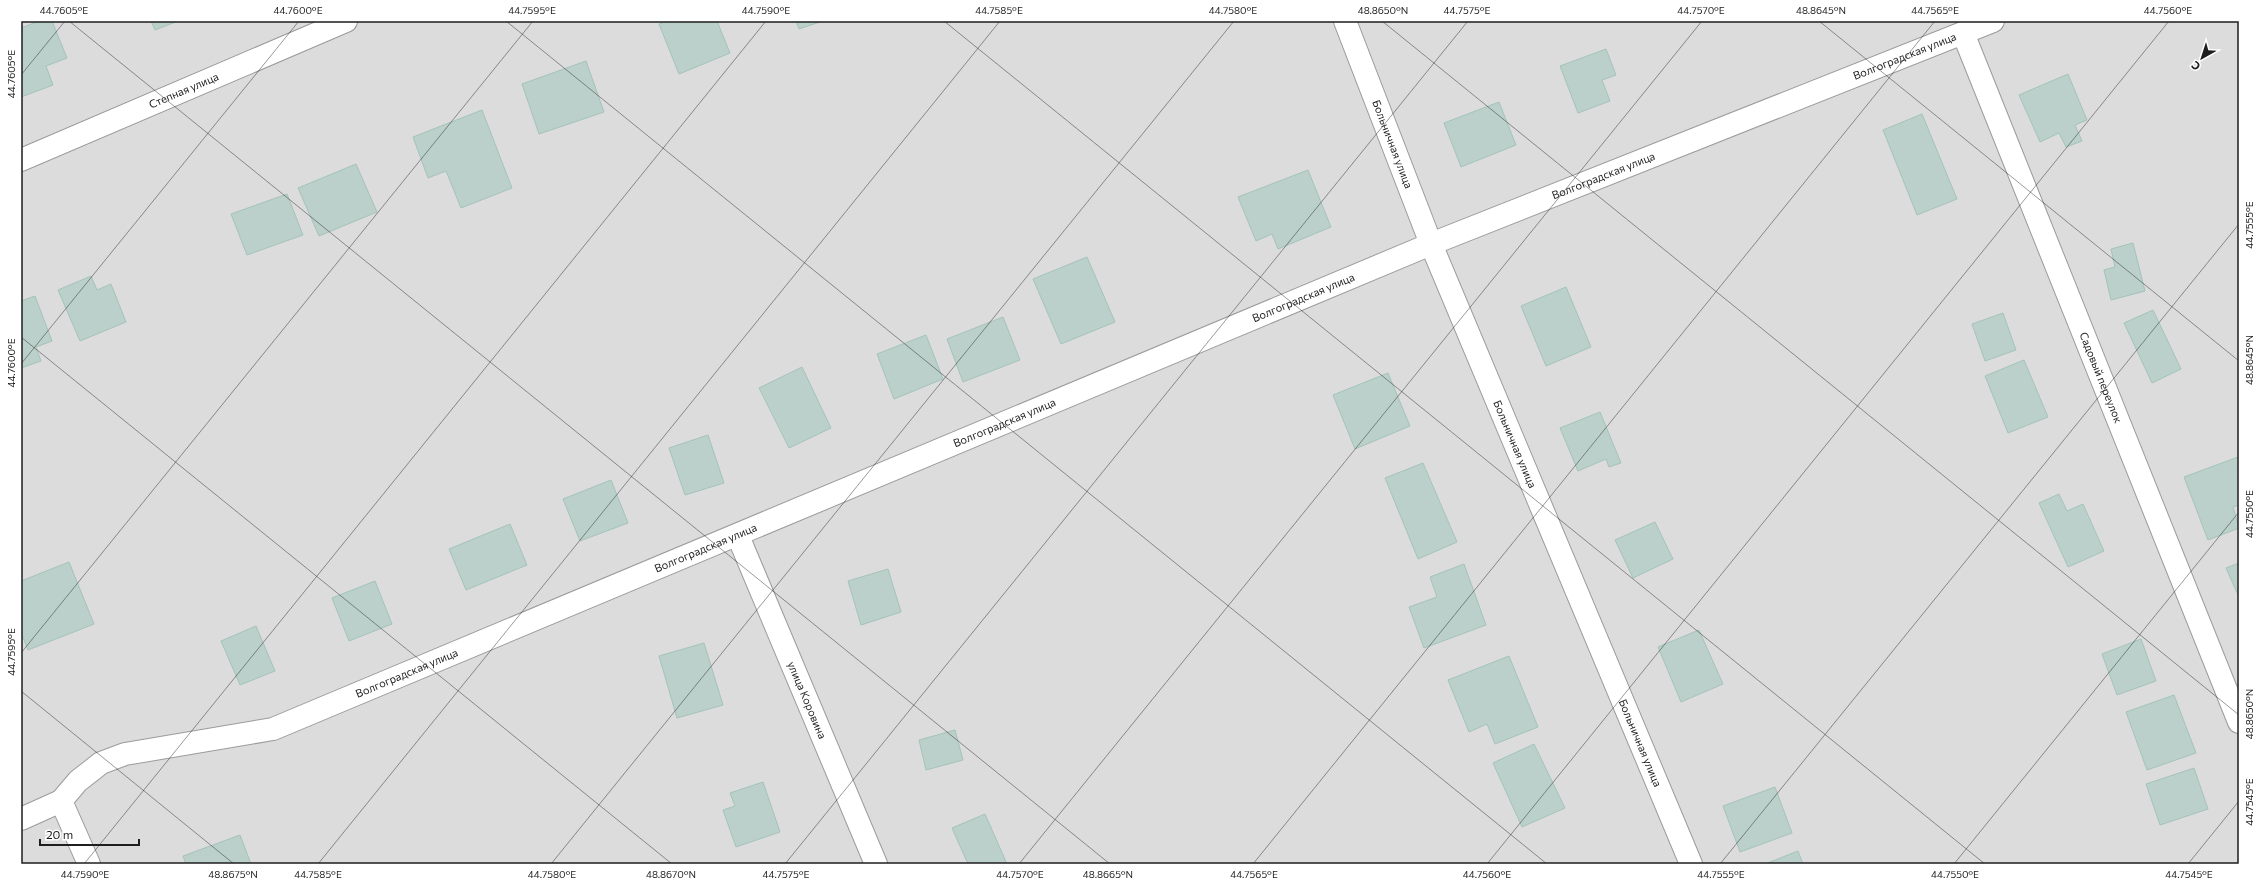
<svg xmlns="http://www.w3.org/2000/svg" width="2260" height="885" font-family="Commissioner,sans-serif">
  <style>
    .residential { fill: #dbdcdb }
    .building { fill: #bbd0ca; stroke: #a4c3b9 }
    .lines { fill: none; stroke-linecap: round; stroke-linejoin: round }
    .minor-casing { stroke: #9b9b9b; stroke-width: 24 }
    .minor { stroke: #fff; stroke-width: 22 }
    .ticks { fill: none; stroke: #1e1e1e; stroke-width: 1; stroke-opacity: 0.45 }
    .labels { text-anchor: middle; stroke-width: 3; stroke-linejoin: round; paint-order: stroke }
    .street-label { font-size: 11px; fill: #1e1e1e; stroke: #fff }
    .neatline { fill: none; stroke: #1e1e1e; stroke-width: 1.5 }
    .ticks-label { font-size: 10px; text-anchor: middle; fill: #1e1e1e }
  </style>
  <rect width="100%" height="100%" fill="#e3f0ef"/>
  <path class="residential" d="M21,21H2239V864H21Z"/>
  <path class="building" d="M39,21H52L67,58L46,66L53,85L21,97V28Z
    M151,21H178L155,30Z
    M667,21H717L730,53L679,74L659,24Z
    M796,21H823L799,29Z
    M1606,49L1616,75L1602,80L1610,101L1578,113L1560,66Z
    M586,61L604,112L539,134L522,84Z
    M2068,74L2087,120L2075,125L2082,141L2066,147L2059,133L2040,142L2019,95Z
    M1499,102L1516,145L1461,167L1444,123Z
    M482,110L512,188L461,208L446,171L428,178L413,137Z
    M1922,114L1957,199L1917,215L1883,130Z
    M356,164L377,212L319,236L298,188Z
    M1308,170L1331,227L1278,249L1272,234L1256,241L1238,197Z
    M287,194L303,235L247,255L231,214Z
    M2133,243L2145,291L2111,300L2104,270L2115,267L2111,249Z
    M1087,257L1115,322L1061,344L1033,279Z
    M91,276L97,290L111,284L126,322L80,341L58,290Z
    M1566,287L1591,347L1546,366L1521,306Z
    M35,296L52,341L36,347L41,361L21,368V301Z
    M2153,310L2181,369L2152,383L2124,323Z
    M2003,313L2016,350L1985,361L1972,324Z
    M1003,317L1020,360L963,382L947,339Z
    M926,335L943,379L894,399L877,354Z
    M2024,360L2048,417L2008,433L1985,376Z
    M802,367L831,428L789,448L759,388Z
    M1388,373L1410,426L1355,449L1333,395Z
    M1600,412L1621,463L1609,467L1606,459L1578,471L1560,428Z
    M708,435L724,483L685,495L669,448Z
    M2238,457L2239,505L2233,507L2239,528L2208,540L2184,477Z
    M1423,463L1457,542L1418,559L1385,478Z
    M611,480L628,523L580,541L563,499Z
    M2059,494L2067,511L2083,504L2104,551L2068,567L2039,503Z
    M1655,522L1673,559L1633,578L1615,540Z
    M510,524L527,565L466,590L449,549Z
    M69,562L94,624L28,650L21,632V581Z
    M2239,563V597L2226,568Z
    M1464,564L1486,625L1424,648L1409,607L1437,597L1430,577Z
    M888,569L901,612L861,625L848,581Z
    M375,581L392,624L349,641L332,598Z
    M256,626L275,671L240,685L221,641Z
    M1699,630L1723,684L1681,702L1658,647Z
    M2141,639L2156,681L2117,695L2102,654Z
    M704,643L723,705L677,718L659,656Z
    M1509,656L1538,727L1495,744L1487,724L1469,732L1448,680Z
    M2174,695L2196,753L2147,770L2126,712Z
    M955,730L963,760L926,770L919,740Z
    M1534,744L1565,808L1522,827L1493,763Z
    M2194,768L2208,809L2160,825L2146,784Z
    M763,782L780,832L736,847L723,810L735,806L730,793Z
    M1775,787L1792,833L1740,852L1723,806Z
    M985,814L1007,864H968L952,828Z
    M240,835L251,864H186L183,856Z
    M1798,851L1803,864H1765Z"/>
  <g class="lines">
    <defs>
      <g id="minor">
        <path id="s1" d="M1345,21L1431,244L1691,864"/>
        <path id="s2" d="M1963,33L2239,722"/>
        <path id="s3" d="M21,160L346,21"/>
        <path id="s4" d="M738,536L876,864"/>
        <path d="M61,801L89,864"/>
        <path id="s5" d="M21,819L61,801L78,781L101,763L125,754L273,729L1431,244L1993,21"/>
      </g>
    </defs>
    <use href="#minor" class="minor-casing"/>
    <use href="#minor" class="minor"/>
  </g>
  <path class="ticks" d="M69,21L1110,864M506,21L1547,864M944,21L1985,864M1382,21L2239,715M1819,21L2239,361M21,75L65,21M21,337L672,864M21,364L299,21M21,653L533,21M21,691L234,864M84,864L766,21M318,864L1000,21M551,864L1234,21M785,864L1468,21M1019,864L1702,21M1253,864L1935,21M1487,864L2169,21M1720,864L2239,224M1954,864L2239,512M2188,864L2239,801"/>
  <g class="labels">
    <g class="street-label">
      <text dy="4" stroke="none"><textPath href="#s5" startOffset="2040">Волгоградская улица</textPath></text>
      <text dy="4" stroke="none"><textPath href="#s3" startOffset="177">Степная улица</textPath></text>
      <text dy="4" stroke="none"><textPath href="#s1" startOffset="132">Больничная улица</textPath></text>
      <text dy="4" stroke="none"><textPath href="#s5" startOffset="1716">Волгоградская улица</textPath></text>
      <text dy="4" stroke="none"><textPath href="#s5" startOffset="1392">Волгоградская улица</textPath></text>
      <text dy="4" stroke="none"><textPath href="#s2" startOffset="371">Садовый переулок</textPath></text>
      <text dy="4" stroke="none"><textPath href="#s5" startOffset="1068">Волгоградская улица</textPath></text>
      <text dy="4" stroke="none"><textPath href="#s1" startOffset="456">Больничная улица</textPath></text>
      <text dy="4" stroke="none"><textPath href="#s5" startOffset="744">Волгоградская улица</textPath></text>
      <text dy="4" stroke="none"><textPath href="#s5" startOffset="420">Волгоградская улица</textPath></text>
      <text dy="4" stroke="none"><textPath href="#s4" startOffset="178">улица Коровина</textPath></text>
      <text dy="4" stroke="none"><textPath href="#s1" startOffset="780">Больничная улица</textPath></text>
    </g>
  </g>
  <rect width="2260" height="885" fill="none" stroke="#ffffff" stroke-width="44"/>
  <g transform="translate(2202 58) rotate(219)" stroke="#ffffff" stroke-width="3" paint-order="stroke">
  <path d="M0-3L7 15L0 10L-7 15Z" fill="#1e1e1e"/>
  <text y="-6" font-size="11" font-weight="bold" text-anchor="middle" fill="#1e1e1e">С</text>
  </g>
  <path d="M40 839v6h99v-6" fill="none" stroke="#1e1e1e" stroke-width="2"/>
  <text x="46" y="839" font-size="12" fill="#1e1e1e" stroke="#ffffff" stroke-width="3" paint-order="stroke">20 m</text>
  <rect x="22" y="22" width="2216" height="841" class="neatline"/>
  <g class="ticks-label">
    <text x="64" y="14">44.7605°E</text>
    <text x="298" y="14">44.7600°E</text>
    <text x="532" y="14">44.7595°E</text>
    <text x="766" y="14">44.7590°E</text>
    <text x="999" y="14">44.7585°E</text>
    <text x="1233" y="14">44.7580°E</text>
    <text x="1383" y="14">48.8650°N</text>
    <text x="1467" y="14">44.7575°E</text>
    <text x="1701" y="14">44.7570°E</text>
    <text x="1821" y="14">48.8645°N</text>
    <text x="1935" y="14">44.7565°E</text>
    <text x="2168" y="14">44.7560°E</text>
    <text transform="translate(11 74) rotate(-90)" y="4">44.7605°E</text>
    <text transform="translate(2249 225) rotate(-90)" y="4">44.7555°E</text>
    <text transform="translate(2249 360) rotate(-90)" y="4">48.8645°N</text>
    <text transform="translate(11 363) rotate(-90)" y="4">44.7600°E</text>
    <text transform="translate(2249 514) rotate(-90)" y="4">44.7550°E</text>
    <text transform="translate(11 652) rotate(-90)" y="4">44.7595°E</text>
    <text transform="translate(2249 714) rotate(-90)" y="4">48.8650°N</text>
    <text transform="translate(2249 802) rotate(-90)" y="4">44.7545°E</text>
    <text x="85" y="878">44.7590°E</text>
    <text x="233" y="878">48.8675°N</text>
    <text x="318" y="878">44.7585°E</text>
    <text x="552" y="878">44.7580°E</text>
    <text x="671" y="878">48.8670°N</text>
    <text x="786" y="878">44.7575°E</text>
    <text x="1020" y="878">44.7570°E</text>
    <text x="1108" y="878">48.8665°N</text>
    <text x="1254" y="878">44.7565°E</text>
    <text x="1487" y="878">44.7560°E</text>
    <text x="1721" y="878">44.7555°E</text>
    <text x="1955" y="878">44.7550°E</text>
    <text x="2189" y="878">44.7545°E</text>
  </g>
</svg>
